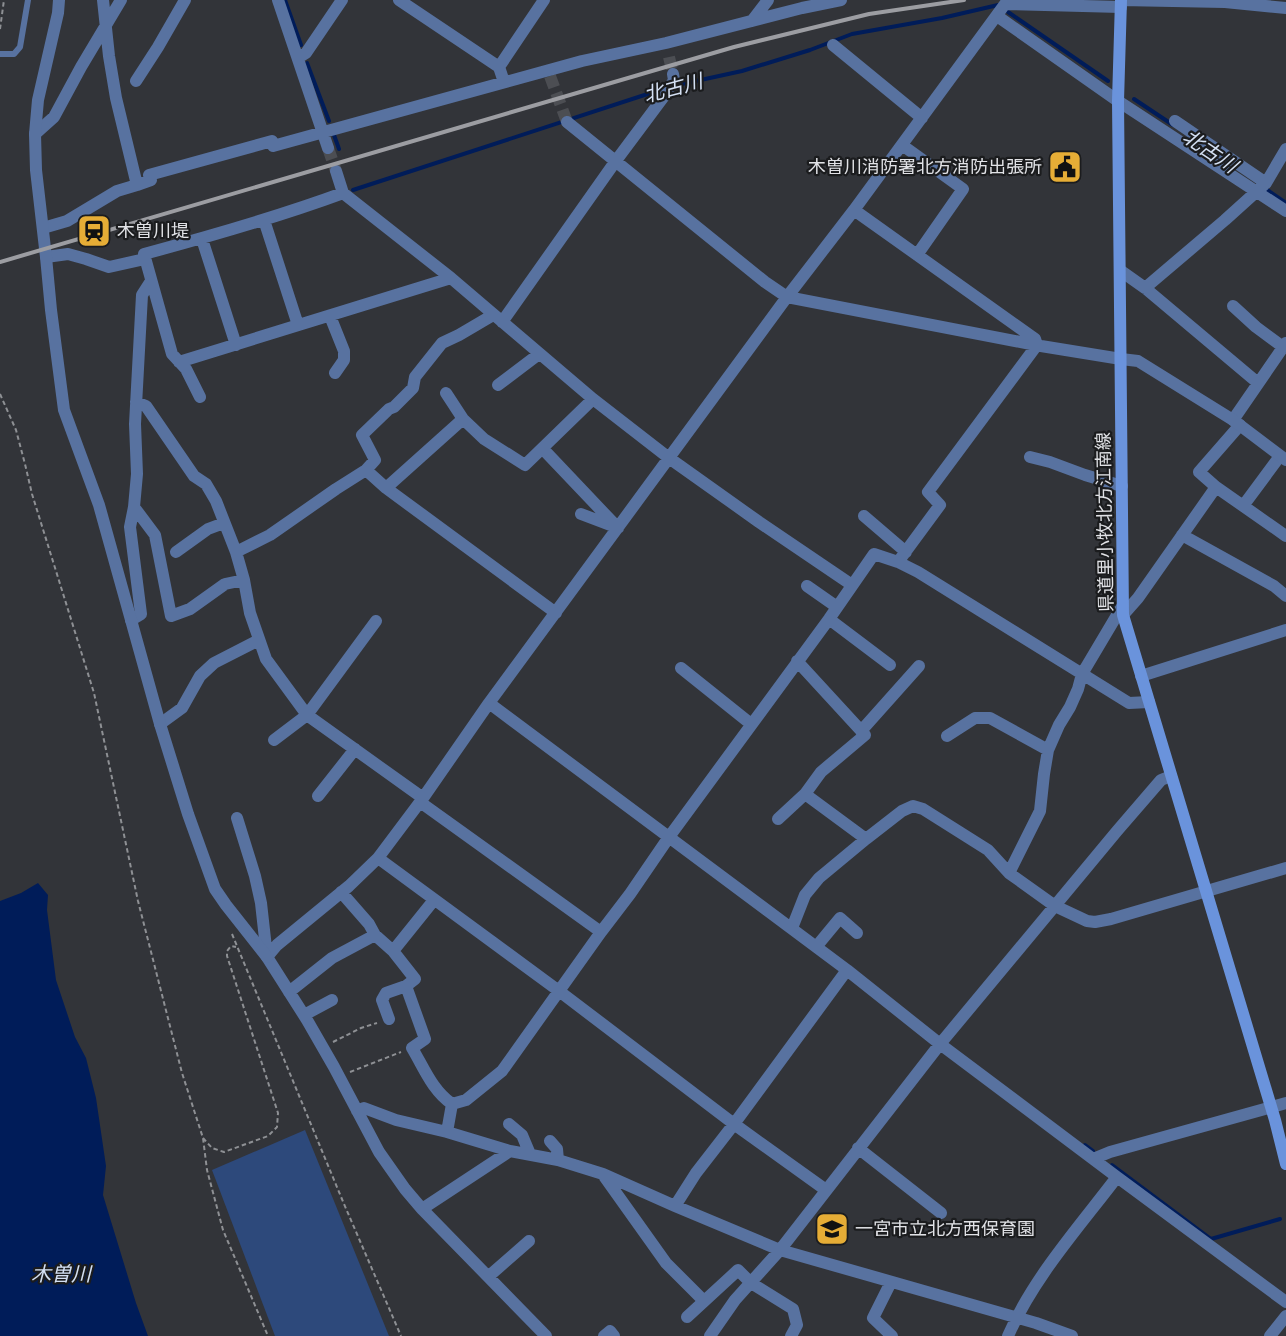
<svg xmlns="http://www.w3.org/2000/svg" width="1286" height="1336" font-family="'Roboto Condensed','Noto Sans JP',sans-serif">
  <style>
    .green { fill: #2d497b }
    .water { fill: #001c59 }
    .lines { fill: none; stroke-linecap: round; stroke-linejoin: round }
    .stream { stroke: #001c59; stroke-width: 4 }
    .minor-tunnel { stroke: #4c4e53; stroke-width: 12; stroke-dasharray: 12 6; stroke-linecap: butt }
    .path { stroke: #8e9094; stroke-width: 2; stroke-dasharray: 4.5 3; stroke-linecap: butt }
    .service { stroke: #5872a0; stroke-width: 6 }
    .minor { stroke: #5872a0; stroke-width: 12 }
    .tertiary { stroke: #5872a0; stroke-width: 12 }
    .secondary { stroke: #6a93dc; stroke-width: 12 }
    .rail { stroke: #9c9da2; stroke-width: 4 }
    .labels { text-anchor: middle; stroke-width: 4.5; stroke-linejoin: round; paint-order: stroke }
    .poi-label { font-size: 18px; fill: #e1e2e6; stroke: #1b1c1e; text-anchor: start }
    .street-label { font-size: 18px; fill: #e1e2e6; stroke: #1b1c1e }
    .water-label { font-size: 20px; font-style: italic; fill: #d4e0f3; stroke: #1b1c1e }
  </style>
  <rect width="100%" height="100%" fill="#323439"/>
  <path class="green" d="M305,1130L389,1336H275L212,1170Z"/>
  <path class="water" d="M38,883L48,895L47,910L56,980L75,1037L86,1058L96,1098L106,1166L103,1195L136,1303L148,1336H0V901L21,893Z"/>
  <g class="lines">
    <path class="stream" d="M285,0L301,45
      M1008,12L1108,81
      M307,63L329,121
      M673,86L742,71L810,50L852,34L942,18L998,5
      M1134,99L1173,125
      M334,135L339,149
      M1263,187L1286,203
      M353,190L666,88
      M1085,1145L1093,1151
      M1112,1165L1211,1239L1280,1219"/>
    <path class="minor-tunnel" d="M669,57L673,74
      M550,76L567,122
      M328,148L336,171"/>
    <path class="path" d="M0,29L4,0
      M0,394L16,430L25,464L32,494L94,693L138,901L182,1073L203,1138L207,1170L223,1230L268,1336
      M232,934L344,1204L401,1336
      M333,1042L361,1028L377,1023
      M350,1072L401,1052
      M203,1138L212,1148L224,1152L268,1136L277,1127L278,1113L227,956V951L231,946L236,947"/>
    <path class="service" d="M0,54H14L20,47L28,0"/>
    <path class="minor" d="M103,0L109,56L116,98L137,185L151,180L149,175L272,141L273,146L582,61L666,43L802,8L841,0
      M278,0L328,148
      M399,0L499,67L504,82
      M1121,0L1225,2L1286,8
      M997,16L1118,101L1286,211
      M752,21L768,0
      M833,45L922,118
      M298,58L306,53L342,0
      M499,67L544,0
      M136,81L158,47L185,0
      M1175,121L1266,183
      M567,122L765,282L787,297L1041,346L1121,359
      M35,134L54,117L81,67L121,0
      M902,145L963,189L917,255
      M336,171L343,193L451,278L593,399L669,458L759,522L852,585
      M264,220L298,325
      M43,228L67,221L117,191L137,185
      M202,239L236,345
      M46,257L68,254L86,259L109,267L145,259
      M1121,271L1145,288L1258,383
      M1145,288L1225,220L1266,183L1286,149
      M1233,306L1256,327L1283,347
      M330,316L344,351V360L335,373
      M502,322L615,162L665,95L674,80L673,74
      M179,362L451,278
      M498,385L539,354
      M446,393L463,419
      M200,397L186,369L172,354L144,254C211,236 278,217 343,193
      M136,402L146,406L194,476L206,484L216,501L236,552
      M1233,420L1286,343
      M1240,425L1199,472L1216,487L1286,536
      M543,449L618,528L581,514
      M1030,457L1050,462L1085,475L1122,486
      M366,470L375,460L362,435L389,409L394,407L413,388L415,377L442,343L459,335L493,315
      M386,488L463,419L484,439L525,465L593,399
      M1243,506L1280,456
      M134,507L155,535L171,616L190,609L225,584L244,580
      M864,516L906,552
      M1182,535L1274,586L1286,596
      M176,552L208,529L224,523
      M898,562L918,572L1129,703L1149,702
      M807,586L837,607
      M1123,615L1138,598L1216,487
      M829,619L890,665
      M131,620L141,614L130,527L134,507L137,474L135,424L142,295L151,281
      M681,668L751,724
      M1141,676L1286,630
      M489,703L847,970L940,1044L1117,1177L1286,1302
      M160,724L182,708L200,676L214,663L259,640
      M861,731L919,666
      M947,736L975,718H990L1048,750
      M274,740L307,715L376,621
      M805,794L866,839
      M318,796L355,749
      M423,798L307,715L266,659L250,613L244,580L236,552L270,535L336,489L366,470L386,488L556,613
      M420,802L601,932
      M237,818L255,876L261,903L267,957L307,1020L334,1067L379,1152L405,1189L422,1209L546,1336
      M778,819L805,794L821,772L865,735L797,661
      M378,858L559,991L734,1124L826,1190
      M1009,873L1040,811L1044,774L1048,750L1059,725L1070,707L1078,689L1082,674L1123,605
      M341,892L369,924L375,935L393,951L415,979L406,986L386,993L382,1000L389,1019
      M792,928L805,895L819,878L866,839L902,811L913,806L923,809L988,850L1009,873L1055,906L1087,921L1095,922L1111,919L1286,868
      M816,947L840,918L857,933
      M393,951L434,900
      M267,957L277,945L349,886L378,858L423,798L489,703L787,297L854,210L1005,4L1121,7
      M406,986L425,1039L412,1048C424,1068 432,1090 452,1104L447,1132
      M289,992L332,958L375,935
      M304,1015L332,1000
      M452,1104L466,1100L502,1071L601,932L630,894L669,837L829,619L874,554L898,562L940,505L928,492L1037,345L1035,339L854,210
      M357,1111L364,1108L396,1120L447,1132L510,1151L558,1160L603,1174L675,1206L780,1250L1036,1323L1072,1336
      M509,1124L522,1135L530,1154
      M550,1141L557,1149L558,1160
      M858,1148L941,1213
      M1093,1159L1110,1152L1286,1103
      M604,1176L666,1263L704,1301
      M675,1206L696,1173L734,1124L847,970
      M422,1209L510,1151
      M489,1276L529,1241
      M891,1282L873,1318L892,1336
      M687,1317L738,1270L751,1283L793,1309L797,1325L791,1336
      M604,1336L610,1331L614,1336
      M710,1336L735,1300L780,1250L940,1044L1117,831L1161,780L1171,776
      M1008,1336C1033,1278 1079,1227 1117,1177
      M1270,1336L1286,1316"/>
    <path class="tertiary" d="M59,0L58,13L38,100L35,134L36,170L46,257L51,310L64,410L99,505L160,724L188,814L215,889L226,905L267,957
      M1121,359L1138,361L1233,420L1286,460"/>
    <path class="secondary" d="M1121,0L1118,101L1123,615L1275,1120L1286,1164"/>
    <path class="rail" d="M0,262L734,47L869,14L964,0"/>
  </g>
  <defs>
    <symbol id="civic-square" viewBox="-11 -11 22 22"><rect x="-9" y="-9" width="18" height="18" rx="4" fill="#e6ad36" stroke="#1b1c1e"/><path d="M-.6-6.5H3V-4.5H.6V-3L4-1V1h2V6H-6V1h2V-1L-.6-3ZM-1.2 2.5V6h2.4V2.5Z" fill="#111"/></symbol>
    <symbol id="station-square" viewBox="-11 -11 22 22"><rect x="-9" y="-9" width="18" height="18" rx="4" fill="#e6ad36" stroke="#1b1c1e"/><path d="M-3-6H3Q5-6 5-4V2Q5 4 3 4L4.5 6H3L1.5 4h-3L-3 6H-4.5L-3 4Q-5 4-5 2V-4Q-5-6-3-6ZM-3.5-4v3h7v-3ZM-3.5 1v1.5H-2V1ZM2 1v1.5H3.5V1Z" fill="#111"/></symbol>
    <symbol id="school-square" viewBox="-11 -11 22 22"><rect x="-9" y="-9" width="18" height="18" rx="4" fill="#e6ad36" stroke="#1b1c1e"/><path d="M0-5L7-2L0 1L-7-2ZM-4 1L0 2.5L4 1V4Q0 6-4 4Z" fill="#111"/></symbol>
  </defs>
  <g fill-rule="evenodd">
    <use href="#civic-square" x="1046" y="148" width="38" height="38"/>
    <use href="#station-square" x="75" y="212" width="38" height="38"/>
    <use href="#school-square" x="813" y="1210" width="38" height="38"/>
  </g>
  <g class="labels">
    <g class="poi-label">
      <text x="1042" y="173" text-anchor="end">木曽川消防署北方消防出張所</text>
      <text x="117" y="237">木曽川堤</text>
      <text x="855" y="1235">一宮市立北方西保育園</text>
    </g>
    <g class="street-label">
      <text transform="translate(1105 522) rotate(-91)" y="6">県道里小牧北方江南線</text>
    </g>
    <g class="water-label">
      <text transform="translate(673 88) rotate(-15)" y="7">北古川</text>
      <text transform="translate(1210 151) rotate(34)" y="7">北古川</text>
      <text x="61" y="1281">木曽川</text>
    </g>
  </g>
</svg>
